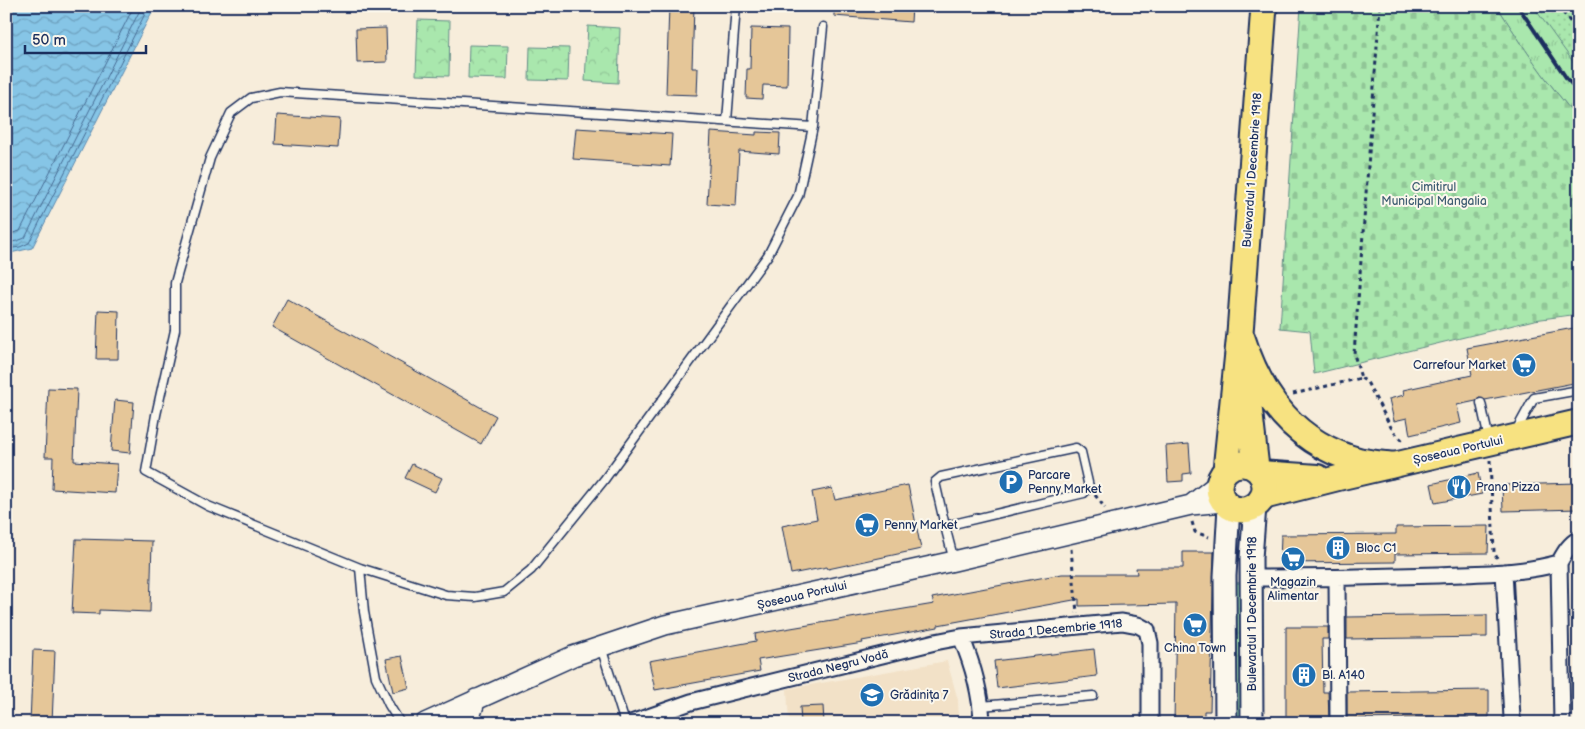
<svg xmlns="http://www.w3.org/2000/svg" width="1585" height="729" font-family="'Balsamiq Sans',sans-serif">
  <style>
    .built { fill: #f2e1c7 }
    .grass { fill: url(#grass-tufts); stroke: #628b86 }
    .forest { fill: url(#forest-crowns); stroke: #628b86 }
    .cemetery { fill: url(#cemetery-stones); stroke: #628b86 }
    .park { fill: url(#park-dots); stroke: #628b86 }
    .water { fill: url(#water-waves); stroke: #5b89b0 }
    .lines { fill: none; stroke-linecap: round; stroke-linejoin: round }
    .shore { stroke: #466b94; stroke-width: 1 }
    .building { fill: #e5c698; stroke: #1b2f5e }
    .service-casing { stroke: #1b2f5e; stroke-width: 11 }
    .minor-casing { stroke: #1b2f5e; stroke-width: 19 }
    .tertiary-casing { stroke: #1b2f5e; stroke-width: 22 }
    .secondary-casing { stroke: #1b2f5e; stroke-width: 25 }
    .primary-casing { stroke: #1b2f5e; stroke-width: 28 }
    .trunk-casing { stroke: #1b2f5e; stroke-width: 29 }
    .path { stroke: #1b2f5e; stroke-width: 3; stroke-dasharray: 4 4; stroke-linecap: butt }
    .service { stroke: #fbf7ec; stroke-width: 8 }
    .minor { stroke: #fbf7ec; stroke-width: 15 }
    .tertiary { stroke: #fbf7ec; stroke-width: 19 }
    .secondary { stroke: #fbf7ec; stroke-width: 21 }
    .primary { stroke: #f7e281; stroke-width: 24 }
    .trunk { stroke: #f7e281; stroke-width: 25 }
    .rail { stroke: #1b2f5e; stroke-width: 4 }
    .labels { text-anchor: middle; stroke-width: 4; stroke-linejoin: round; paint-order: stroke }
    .street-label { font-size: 12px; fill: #1b2f5e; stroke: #fbf7ec }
    .park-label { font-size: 12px; fill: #3e5d72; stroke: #fbf7ec }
    .poi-label { font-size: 12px; fill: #1b2f5e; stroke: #fbf7ec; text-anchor: start }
  </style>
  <defs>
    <pattern id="grass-tufts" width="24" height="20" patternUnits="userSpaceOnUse" patternTransform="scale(1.25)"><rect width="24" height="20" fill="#a9e7ad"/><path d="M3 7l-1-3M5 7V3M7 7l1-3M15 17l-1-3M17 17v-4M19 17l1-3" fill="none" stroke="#91c697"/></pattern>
    <pattern id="forest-crowns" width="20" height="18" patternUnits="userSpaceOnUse" patternTransform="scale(1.25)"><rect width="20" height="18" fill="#a9e7ad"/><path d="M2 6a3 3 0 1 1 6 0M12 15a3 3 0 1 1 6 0" fill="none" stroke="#91c697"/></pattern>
    <pattern id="cemetery-stones" width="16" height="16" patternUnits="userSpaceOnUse" patternTransform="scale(1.25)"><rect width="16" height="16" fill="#a9e7ad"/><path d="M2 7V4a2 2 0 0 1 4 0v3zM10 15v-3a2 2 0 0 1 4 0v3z" fill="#91c697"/></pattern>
    <pattern id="park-dots" width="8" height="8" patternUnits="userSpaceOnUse" patternTransform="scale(1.25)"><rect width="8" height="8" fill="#a9e7ad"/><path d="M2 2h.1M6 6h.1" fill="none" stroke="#91c697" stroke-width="1.8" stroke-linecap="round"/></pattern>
    <pattern id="water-waves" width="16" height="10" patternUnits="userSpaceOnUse" patternTransform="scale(1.25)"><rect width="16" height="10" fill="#86c5e6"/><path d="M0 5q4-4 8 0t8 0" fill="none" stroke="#6da0be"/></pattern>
  </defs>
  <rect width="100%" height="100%" fill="#f7eddb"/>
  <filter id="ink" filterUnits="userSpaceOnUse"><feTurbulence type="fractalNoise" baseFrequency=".02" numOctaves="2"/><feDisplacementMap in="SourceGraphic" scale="10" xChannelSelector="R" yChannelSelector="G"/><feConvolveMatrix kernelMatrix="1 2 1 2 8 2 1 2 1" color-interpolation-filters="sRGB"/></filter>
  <g filter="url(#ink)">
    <path class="built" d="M947,661L958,700L959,723H789L787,689Z"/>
    <path class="grass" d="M1497,6H1556L1579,39V119C1547,84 1522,45 1497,6Z
      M1263,582V723H1236L1235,583Z"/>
    <path class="forest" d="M418,20L450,21L449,76L416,75Z
      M588,26L620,28L618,83L585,81Z
      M469,45L508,46L507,79L468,78Z
      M530,47L569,48L568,81L529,80Z"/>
    <path class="cemetery" d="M1301,6H1497C1522,45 1547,84 1579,119V314L1534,320L1314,374L1310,331L1280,328Z"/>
    <path class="park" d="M1533,6H1579V70Z"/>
    <path class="water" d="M6,6H155L32,248L6,254Z"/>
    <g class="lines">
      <path class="shore" d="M6,235L20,231L134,6
        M6,243L17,241L25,238L142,6
        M6,249L20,247L29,243L149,6"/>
    </g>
    <path class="building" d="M669,6H694L692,68H698L697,95L666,94Z
      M834,6H912L911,22L834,16Z
      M386,28L387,62L357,63L356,29Z
      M751,28L788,29L787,86L763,85L762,99L746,98L747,69H750Z
      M277,115L340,119L338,148L275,144Z
      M576,128L672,134L670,166L573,159Z
      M711,132L756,135V132L780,133L779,154L739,151L736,206L707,204Z
      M287,299L496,416L481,444L272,327Z
      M98,310L119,311L118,359H96Z
      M1579,327V382L1485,400L1479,398L1476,401L1457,405L1461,423L1410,435L1407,418L1394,421L1389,399L1404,395L1403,390L1472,375L1467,348Z
      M48,388L77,389L74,461L117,464L115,493L52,489L53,457H45Z
      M115,400L134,402L130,453L111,451Z
      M1189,444L1191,473L1183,474V481L1168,482L1166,446Z
      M412,464L442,478L435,492L405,478Z
      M1478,473L1482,494L1435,503L1431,484Z
      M1579,483V509L1503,511L1502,485Z
      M908,485L921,549L828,569L827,567L791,574L782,526L817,519L812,492L832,488L835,500Z
      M1489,526L1488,553L1395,554V562L1280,563L1281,535L1396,534V527Z
      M76,539L152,541L150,612L99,610V614L72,613Z
      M1183,552H1214L1210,711H1204V723H1174L1176,604L1079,606V599L938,625V627L862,641L863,643L758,660L760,671L655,690L649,661L756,641L755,634L934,604L932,598L1062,574H1137L1136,568H1183Z
      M1487,615V637L1347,639V617Z
      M1286,627H1328V639H1322L1323,692H1328L1329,719H1323V723H1286Z
      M1094,649L1097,676L997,688L994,661Z
      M33,650L55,651L52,723H30Z
      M402,656L409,688L393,692L386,659Z
      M1489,690V717L1347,719V692Z
      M823,706L824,723H801L800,707Z"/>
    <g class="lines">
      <defs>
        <path id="service" d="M727,121L736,6
          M813,127L280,92L251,98L231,113L210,158L175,283V330L156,415L146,472L208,506L360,568L446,595L475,597L504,592L531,570L604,480L768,255L798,196L813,127L823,27
          M1481,403L1489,440
          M1516,431L1534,398L1579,390
          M945,526L935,482L941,477L1076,448L1081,452L1089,487L1084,493L945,526L954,561
          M360,568L364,612L376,677L389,705L400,723
          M601,647L625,723
          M981,706L1093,696"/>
        <path id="minor" d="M1504,572L1512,718L1514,723
          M1252,578C1314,578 1376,577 1438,575C1479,573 1520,574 1559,563
          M1337,578L1338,723
          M961,637L1122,622L1138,625L1147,630L1150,643V723
          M631,723L691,702L935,642L961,637C973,665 981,693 982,723
          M1562,723L1559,563C1564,554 1569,544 1579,539"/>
        <path id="tertiary" d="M1191,505L1219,483
          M425,723L573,656L665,625L954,561L1191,505L1224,502
          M468,723L476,699"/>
        <path id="secondary" d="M1226,723L1225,576L1229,506
          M1252,723L1251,558L1255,506"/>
        <path id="primary" d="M1261,473L1318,477
          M1263,497L1338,478L1579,422"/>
        <path id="trunk" d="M1242,338C1261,398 1296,444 1360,461C1370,463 1381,464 1391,465
          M1246,381L1256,468
          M1219 487a23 23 0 1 1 46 0a23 23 0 1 1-46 0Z
          M1226,470L1240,333L1264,6"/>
      </defs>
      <use href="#service" class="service-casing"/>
      <use href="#minor" class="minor-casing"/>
      <use href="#tertiary" class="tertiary-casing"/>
      <use href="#secondary" class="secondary-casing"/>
      <use href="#primary" class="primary-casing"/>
      <use href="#trunk" class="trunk-casing"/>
      <path class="path" d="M1558,6L1579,33
        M1361,378L1367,382L1393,431L1405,443
        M1293,394L1361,378L1354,354L1380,6
        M1490,460L1494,552L1497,558
        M1095,495L1105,508
        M1192,522L1195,532L1209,537
        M1071,549L1077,613"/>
      <use href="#service" class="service"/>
      <use href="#minor" class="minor"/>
      <use href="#tertiary" class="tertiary"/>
      <use href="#secondary" class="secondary"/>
      <use href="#primary" class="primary"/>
      <use href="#trunk" class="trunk"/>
      <path class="rail" d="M1518,6L1567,79L1579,92"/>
    </g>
  </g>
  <defs>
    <symbol id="supermarket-disc" viewBox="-11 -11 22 22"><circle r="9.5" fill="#1f6fb2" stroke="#fbf7ec"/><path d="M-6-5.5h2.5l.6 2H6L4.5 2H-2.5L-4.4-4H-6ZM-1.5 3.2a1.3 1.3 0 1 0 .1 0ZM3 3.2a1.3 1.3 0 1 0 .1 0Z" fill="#fff"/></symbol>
    <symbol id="parking-disc" viewBox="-11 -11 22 22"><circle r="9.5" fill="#1f6fb2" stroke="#fbf7ec"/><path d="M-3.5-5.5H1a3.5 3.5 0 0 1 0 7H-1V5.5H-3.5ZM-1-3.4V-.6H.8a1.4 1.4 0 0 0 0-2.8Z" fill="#fff"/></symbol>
    <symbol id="restaurant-disc" viewBox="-11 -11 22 22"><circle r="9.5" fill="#1f6fb2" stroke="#fbf7ec"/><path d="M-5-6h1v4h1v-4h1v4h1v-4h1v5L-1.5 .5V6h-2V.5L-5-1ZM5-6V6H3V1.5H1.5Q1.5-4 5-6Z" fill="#fff"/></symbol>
    <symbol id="building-disc" viewBox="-11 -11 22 22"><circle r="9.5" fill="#1f6fb2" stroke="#fbf7ec"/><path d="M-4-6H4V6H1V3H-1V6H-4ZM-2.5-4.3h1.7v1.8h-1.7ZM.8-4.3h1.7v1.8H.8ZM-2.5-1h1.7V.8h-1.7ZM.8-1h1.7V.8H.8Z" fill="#fff"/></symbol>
    <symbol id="school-disc" viewBox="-11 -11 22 22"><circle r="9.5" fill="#1f6fb2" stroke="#fbf7ec"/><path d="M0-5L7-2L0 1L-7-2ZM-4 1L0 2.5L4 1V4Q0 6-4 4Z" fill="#fff"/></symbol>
  </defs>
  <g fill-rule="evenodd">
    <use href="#supermarket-disc" x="1510" y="351" width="28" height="28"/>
    <use href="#parking-disc" x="997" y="468" width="28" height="28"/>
    <use href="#restaurant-disc" x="1445" y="473" width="28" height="28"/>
    <use href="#supermarket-disc" x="853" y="511" width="28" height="28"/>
    <use href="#building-disc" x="1324" y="534" width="28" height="28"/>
    <use href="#supermarket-disc" x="1279" y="545" width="28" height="28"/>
    <use href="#supermarket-disc" x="1181" y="611" width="28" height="28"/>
    <use href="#building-disc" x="1290" y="661" width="28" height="28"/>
    <use href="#school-disc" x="858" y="681" width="28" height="28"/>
  </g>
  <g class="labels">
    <g class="street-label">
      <text transform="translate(1252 170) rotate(-86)" y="4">Bulevardul 1 Decembrie 1918</text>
      <text transform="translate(1458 450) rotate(-13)" y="4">Șoseaua Portului</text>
      <text transform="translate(802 595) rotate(-13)" y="4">Șoseaua Portului</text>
      <text transform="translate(1252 614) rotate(-90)" y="4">Bulevardul 1 Decembrie 1918</text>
      <text transform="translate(1056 629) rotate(-5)" y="4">Strada 1 Decembrie 1918</text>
      <text transform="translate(838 666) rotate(-14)" y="4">Strada Negru Vodă</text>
    </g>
    <g class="park-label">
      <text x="1434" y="191">Cimitirul<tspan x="1434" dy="14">Municipal Mangalia</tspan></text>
    </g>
    <g class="poi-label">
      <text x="1506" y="369" text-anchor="end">Carrefour Market</text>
      <text x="1028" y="479">Parcare<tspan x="1028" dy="14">Penny Market</tspan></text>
      <text x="1476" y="491">Prana Pizza</text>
      <text x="884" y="529">Penny Market</text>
      <text x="1356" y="552">Bloc C1</text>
      <text x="1293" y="586" text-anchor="middle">Magazin<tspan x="1293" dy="14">Alimentar</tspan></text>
      <text x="1195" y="652" text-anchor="middle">China Town</text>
      <text x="1322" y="679">Bl. A140</text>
      <text x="890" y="699">Grădinița 7</text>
    </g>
  </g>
  <rect width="1585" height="729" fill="none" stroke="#fbf7ec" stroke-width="25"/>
  <rect x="12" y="12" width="1560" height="704" fill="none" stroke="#1b2f5e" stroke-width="2" filter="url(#ink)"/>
  <path d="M25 45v8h121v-8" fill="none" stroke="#1b2f5e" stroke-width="2.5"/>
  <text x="32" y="45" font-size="15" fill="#1b2f5e" stroke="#fbf7ec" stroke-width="4" paint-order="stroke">50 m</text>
</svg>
